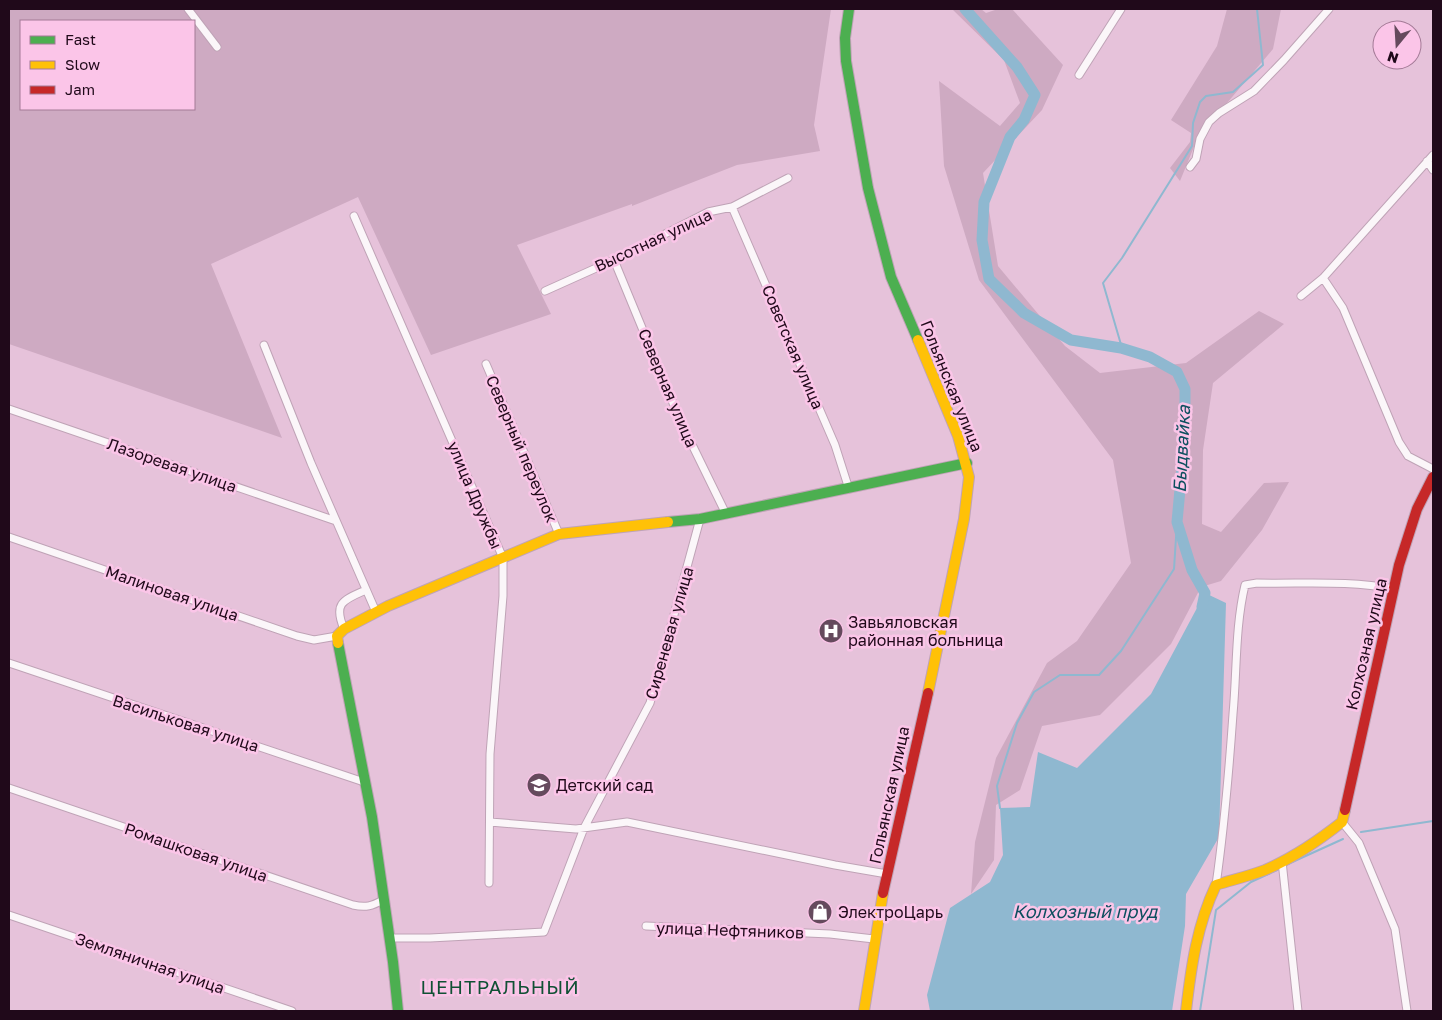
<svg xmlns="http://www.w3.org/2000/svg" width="1442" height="1020" font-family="'Golos Text',sans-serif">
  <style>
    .green { fill: #ceaac2; fill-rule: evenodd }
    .water { fill: #8fb8d0 }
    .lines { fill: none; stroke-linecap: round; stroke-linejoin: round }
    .stream { stroke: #8fb8d0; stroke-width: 2 }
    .river { stroke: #8fb8d0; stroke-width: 11 }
    .street-casing { stroke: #bfa3b6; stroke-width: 9 }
    .fast-casing { stroke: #bfa3b6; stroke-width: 12 }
    .slow-casing { stroke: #bfa3b6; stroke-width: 12 }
    .jam-casing { stroke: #bfa3b6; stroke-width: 12 }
    .street { stroke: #fbf6f9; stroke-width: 7 }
    .fast { stroke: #4caf50; stroke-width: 10 }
    .slow { stroke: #ffc107; stroke-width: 10 }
    .jam { stroke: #c62828; stroke-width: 10 }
    .labels { text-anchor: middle; stroke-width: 5; stroke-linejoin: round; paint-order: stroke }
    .street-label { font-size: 16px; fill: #20091a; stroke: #fbc5e8 }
    .poi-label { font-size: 16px; fill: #20091a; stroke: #fbc5e8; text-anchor: start }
    .water-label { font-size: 18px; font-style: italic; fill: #0d4f5f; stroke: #fbc5e8 }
    .quarter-label { font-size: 19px; letter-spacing: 1px; fill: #115135; stroke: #fbc5e8 }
  </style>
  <rect width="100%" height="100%" fill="#e6c2da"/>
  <path class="green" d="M9,9H831L814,125L820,151L737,165L632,206V204L517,245L551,314L431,355L358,197L211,264L282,438L9,344ZM21,21H194V109H21Z
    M952,9H981L986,13L998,9H1012L1063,65L1042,110L983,173L998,266L1065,346L1100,373L1186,363L1259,311L1284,324L1213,383L1203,450L1202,524L1221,532L1264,483L1289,482L1262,530L1221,581L1201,587L1171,644L1100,715L1042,726L1020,790L996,805L994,860L971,894L975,842L996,758L1047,663L1077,641L1131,563L1113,460L979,280L944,166L939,81L1000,126L1020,103L1004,60Z
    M1227,9H1281L1273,49L1198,137L1180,181L1170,168L1190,142L1191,133L1171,120L1217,46Z"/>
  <path class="water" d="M1205,593L1226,603L1219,837L1186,894L1185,926L1172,1011H930L927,995L950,908L990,882L1003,855L1000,808L1030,807L1038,752L1077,768L1151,694Z"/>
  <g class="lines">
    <path class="stream" d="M1122,348L1103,283L1122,258L1192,146L1193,123L1200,102L1206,96L1233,92L1263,65L1257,9
      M1000,808L997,786L1017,723L1034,692L1060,675H1099L1121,651L1174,569L1177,522
      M1361,832L1433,821
      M1288,864L1343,839
      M1200,1011L1216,910L1251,882L1277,870"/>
    <path class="river" d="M965,9L1017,67L1035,95L1024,120L1010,137L984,202L982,240L989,279L1024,313L1071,340L1121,348L1150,357L1177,372L1185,389V435L1177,522L1192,570L1205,593L1202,607"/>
    <defs>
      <path id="street" d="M188,9L217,47
        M1079,75L1121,9
        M1427,161L1433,170
        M1190,167L1196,159L1200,139L1209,122L1219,113L1254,91L1284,60L1329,9
        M732,207L835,445L849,489
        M354,216L503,558V596L490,754L489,883
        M614,260L680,420L726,514
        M1323,278L1343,308L1399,442L1408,456L1433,469
        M545,291L614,260L708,212L732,207L788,178
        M1301,296L1323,278L1433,155
        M264,345L311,463L376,612
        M486,364L559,534
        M9,409L336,521
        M9,537L297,636L314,640L337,636
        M344,629C333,603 343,600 366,590
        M9,663L364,782
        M9,788L353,905C366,908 372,906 383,900
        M490,822L576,829L627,822L835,865L887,874
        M1342,822L1359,843L1395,929L1407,1011
        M1282,861L1298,1011
        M1216,885C1224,829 1229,771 1233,714C1237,671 1235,627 1245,585L1257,583C1303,584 1349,580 1394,589
        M9,915L292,1011
        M646,926L830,934L874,939
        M390,938H430L544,932L584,828L650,703L700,519"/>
      <path id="fast" d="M849,9L845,38L846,61L868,188L891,277L918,340
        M668,522L700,519L967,463
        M338,643L372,817L393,962L398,1011"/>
      <path id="slow" d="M918,340L958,436L969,477L964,519L928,693
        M338,643L337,636L344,629L388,606L559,534L668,522
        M864,1011L883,893
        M1186,1011C1191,967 1197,925 1216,885C1232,880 1249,876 1265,870C1293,858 1318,841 1342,822L1345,810"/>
      <path id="jam" d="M1345,810L1399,565L1417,509L1433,477
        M883,893L928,693"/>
    </defs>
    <use href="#street" class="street-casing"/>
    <use href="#fast" class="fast-casing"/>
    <use href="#slow" class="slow-casing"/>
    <use href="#jam" class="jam-casing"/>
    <use href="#street" class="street"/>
    <use href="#fast" class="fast"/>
    <use href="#slow" class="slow"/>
    <use href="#jam" class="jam"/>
  </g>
  <defs>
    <symbol id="hospital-disc" viewBox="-11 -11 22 22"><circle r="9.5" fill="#654a5d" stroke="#fbc5e8"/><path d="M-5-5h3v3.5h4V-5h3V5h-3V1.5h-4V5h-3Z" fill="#fff"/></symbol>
    <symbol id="school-disc" viewBox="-11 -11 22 22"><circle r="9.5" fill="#654a5d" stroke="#fbc5e8"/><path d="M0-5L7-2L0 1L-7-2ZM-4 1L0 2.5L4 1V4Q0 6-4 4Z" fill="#fff"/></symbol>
    <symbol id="shop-disc" viewBox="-11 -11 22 22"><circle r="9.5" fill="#654a5d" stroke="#fbc5e8"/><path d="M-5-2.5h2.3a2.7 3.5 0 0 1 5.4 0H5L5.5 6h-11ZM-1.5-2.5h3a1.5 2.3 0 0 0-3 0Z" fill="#fff"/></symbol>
  </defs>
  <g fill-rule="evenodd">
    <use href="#hospital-disc" x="817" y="617" width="28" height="28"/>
    <use href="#school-disc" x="525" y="771" width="28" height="28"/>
    <use href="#shop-disc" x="806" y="898" width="28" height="28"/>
  </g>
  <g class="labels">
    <g class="street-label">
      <text transform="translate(653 240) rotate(-25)" y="6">Высотная улица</text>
      <text transform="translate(793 347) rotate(67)" y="6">Советская улица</text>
      <text transform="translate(952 386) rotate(68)" y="6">Гольянская улица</text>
      <text transform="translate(668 388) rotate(67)" y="6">Северная улица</text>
      <text transform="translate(522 449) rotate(67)" y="6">Северный переулок</text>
      <text transform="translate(172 465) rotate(19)" y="6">Лазоревая улица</text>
      <text transform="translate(475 495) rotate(67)" y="6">улица Дружбы</text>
      <text transform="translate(172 593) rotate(19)" y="6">Малиновая улица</text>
      <text transform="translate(669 633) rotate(-74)" y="6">Сиреневая улица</text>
      <text transform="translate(1366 644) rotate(-77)" y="6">Колхозная улица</text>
      <text transform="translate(186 723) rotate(18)" y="6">Васильковая улица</text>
      <text transform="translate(889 795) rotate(-78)" y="6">Гольянская улица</text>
      <text transform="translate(196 852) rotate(19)" y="6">Ромашковая улица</text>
      <text transform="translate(730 930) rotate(2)" y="6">улица Нефтяников</text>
      <text transform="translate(150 963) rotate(19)" y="6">Земляничная улица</text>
    </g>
    <g class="poi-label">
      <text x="848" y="628">Завьяловская<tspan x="848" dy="18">районная больница</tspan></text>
      <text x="556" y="791">Детский сад</text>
      <text x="838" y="918">ЭлектроЦарь</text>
    </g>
    <g class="water-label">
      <text transform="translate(1182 449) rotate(-87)" y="6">Быдвайка</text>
      <text x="1085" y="918">Колхозный пруд</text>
    </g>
    <g class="quarter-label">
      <text x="500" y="994">ЦЕНТРАЛЬНЫЙ</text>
    </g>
  </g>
  <rect width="1442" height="1020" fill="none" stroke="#20091a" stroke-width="20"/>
  <rect x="20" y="20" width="175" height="90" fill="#fbc5e8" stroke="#a37a96"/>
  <rect x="30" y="36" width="25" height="8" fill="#4caf50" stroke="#a37a96"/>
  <text x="65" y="45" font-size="15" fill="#20091a">Fast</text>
  <rect x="30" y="61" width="25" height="8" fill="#ffc107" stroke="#a37a96"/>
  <text x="65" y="70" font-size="15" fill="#20091a">Slow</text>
  <rect x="30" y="86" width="25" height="8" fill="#c62828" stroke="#a37a96"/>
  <text x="65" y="95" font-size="15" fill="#20091a">Jam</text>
  <g transform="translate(1397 45) rotate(198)"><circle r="24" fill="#fbc5e8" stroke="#a37a96"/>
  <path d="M0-4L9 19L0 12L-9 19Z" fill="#654a5d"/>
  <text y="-8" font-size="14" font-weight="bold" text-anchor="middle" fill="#20091a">N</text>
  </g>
</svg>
